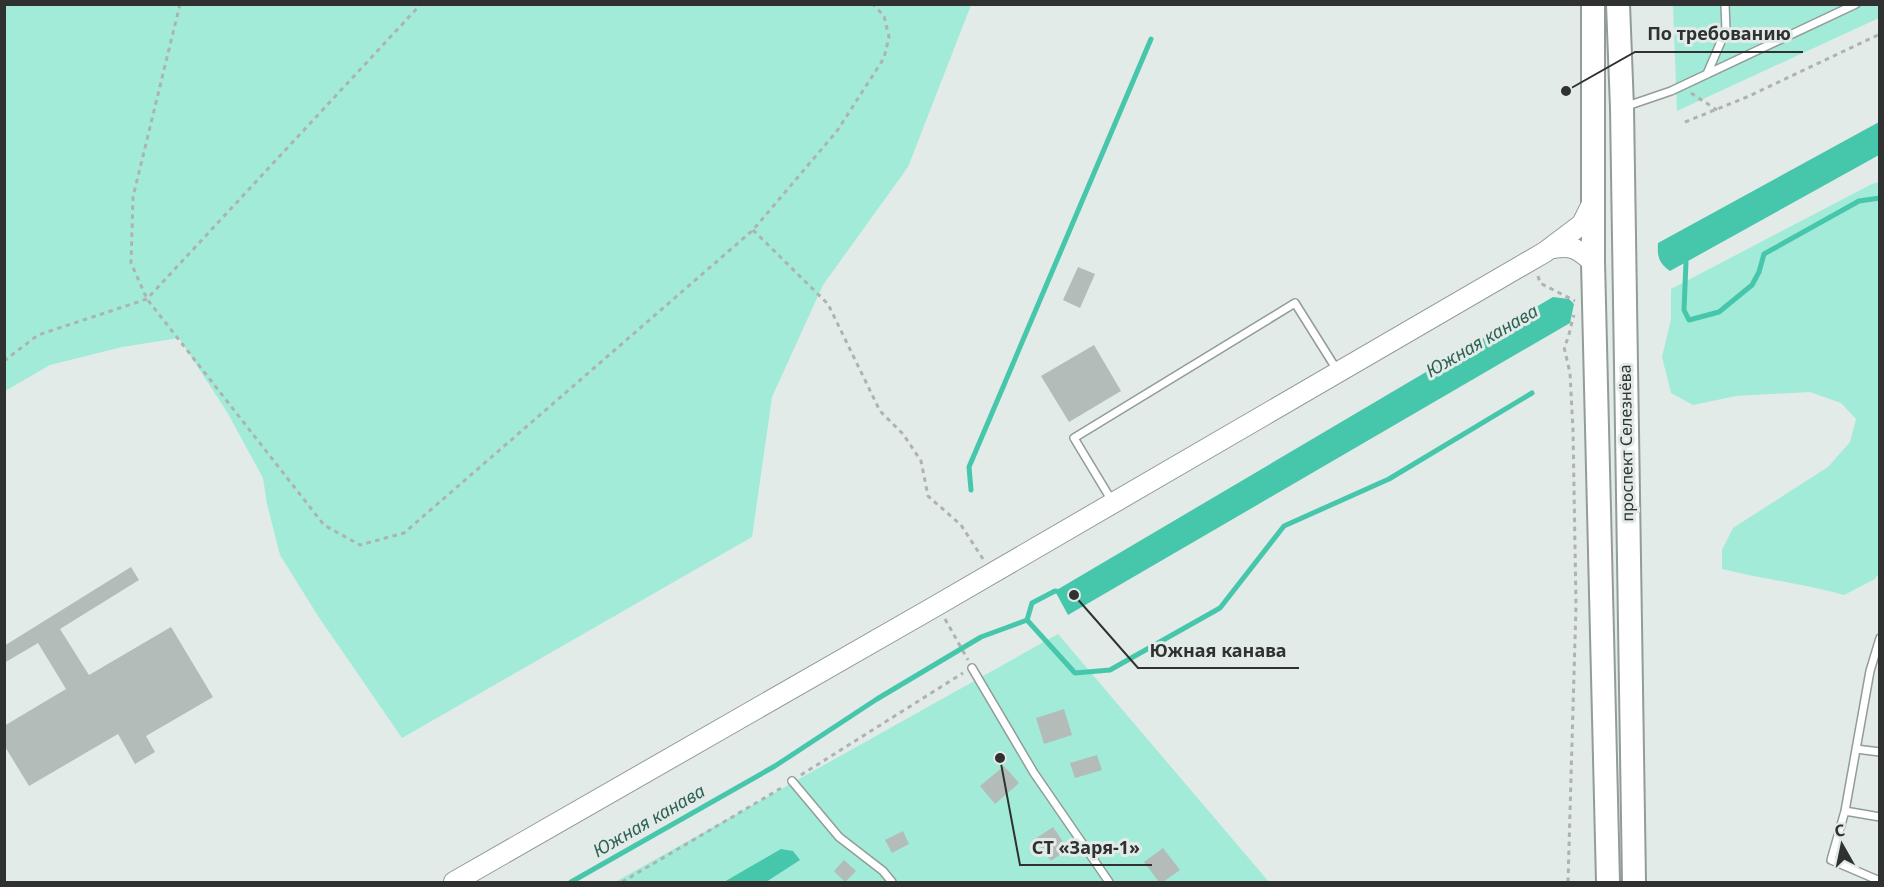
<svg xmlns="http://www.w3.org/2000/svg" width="1884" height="887" viewBox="0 0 1884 887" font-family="'Noto Sans',sans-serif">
  <rect width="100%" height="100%" fill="#e2ebe8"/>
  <path fill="#a2ebd8" d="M4 5 5 4 971 5 908 167 823 285 772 397 752 537 402 738 318 616 280 555 267 504 263 478 227 412 179 338 122 347 50 365 5 391Z
    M1673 5H1879V18L1677 111Z
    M1879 182V573L1875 579 1844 595C1804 584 1763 579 1722 569V550L1733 528 1828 467 1850 442 1856 419 1841 403 1810 392 1736 396 1693 405 1671 393 1662 357 1671 319V289L1872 184Z
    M1058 634 1269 882H615Z"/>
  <path fill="#46c7ab" d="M1879 122V155L1670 271C1659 263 1657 257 1658 243Z
    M1553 297 1569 299 1574 304 1570 323 1068 615 1055 591Z
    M781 849 793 851 800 860 766 882H724Z"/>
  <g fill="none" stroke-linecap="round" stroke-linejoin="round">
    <path stroke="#46c7ab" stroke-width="5" d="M1684 258 1686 262 1684 310 1689 320 1719 312 1752 285 1759 272 1764 254 1859 201 1880 198
      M971 490 969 467 1151 39
      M1027 620 1075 673 1110 670 1220 608 1284 526 1389 479 1532 393
      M571 882 775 766 877 699 981 637 1027 620 1032 603 1055 591 1061 592"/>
  </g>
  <path fill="#b3bcb9" d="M1078 267 1095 274 1080 308 1063 300Z
    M1094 345 1121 391 1069 422 1041 376Z
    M131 567 139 580 60 629 89 675 171 627 213 697 146 736 155 752 135 764 118 734 29 786 4 745V726L66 689 38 643 4 663V646Z
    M1064 709 1072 735 1044 744 1036 718Z
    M1097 755 1102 770 1075 778 1070 763Z
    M1004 766 1019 783 995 804 980 786Z
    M1053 827 1068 849 1051 861 1035 839Z
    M903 831 909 844 892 853 885 840Z
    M1163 848 1180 870 1163 882H1159L1144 862Z
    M844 860 856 871 845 882 834 871Z"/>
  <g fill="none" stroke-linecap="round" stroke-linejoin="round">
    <g stroke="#929c99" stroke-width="10">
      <path id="lane" d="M1707 74 1726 30 1725 4
        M1624 107 1671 91 1856 4
        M1112 501 1074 438 1295 303 1337 370
        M1880 638 1870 671 1845 811 1880 817
        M972 668 1034 773 1109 882
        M1856 749 1880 752
        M792 781 839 837 883 871 892 882
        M1845 811 1831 860 1880 881"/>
    </g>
    <g stroke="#929c99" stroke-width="22">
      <path id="secondary" d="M1553 248C1573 245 1578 249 1593 262
        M454 882 934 607 1545 252 1582 224 1593 202"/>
    </g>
    <g stroke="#929c99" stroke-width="26">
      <path id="primary" d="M1593 4V262L1608 882
        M1618 4 1622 108 1634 882"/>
    </g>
    <path stroke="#acb3b1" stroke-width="3" stroke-dasharray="4.5 4.5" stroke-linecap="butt" d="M180 4 133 197 131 263 147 299 324 525 360 545 404 533 753 230 837 131 884 58 889 37 884 16 873 4
      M1691 93 1717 110
      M1685 122 1747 97 1880 34
      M753 230 828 304 880 411 903 434 921 461 928 496 961 525 983 559
      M1538 276 1540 283 1575 301
      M4 361 38 335 147 299 421 4
      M945 619 968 660
      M801 775 963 673
      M622 882 783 787
      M1568 882 1576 605 1573 430 1570 373 1564 347C1570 336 1570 327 1574 315"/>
    <use href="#lane" stroke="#fff" stroke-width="7"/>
    <use href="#secondary" stroke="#fff" stroke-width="20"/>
    <use href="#primary" stroke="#fff" stroke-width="22"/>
  </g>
  <g text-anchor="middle" stroke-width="6" stroke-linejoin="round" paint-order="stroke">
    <g font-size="16" fill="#2f3231" stroke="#e2ebe8">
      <text transform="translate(1626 443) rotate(-91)" y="6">проспект Селезнёва</text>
    </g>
    <g font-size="18" font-style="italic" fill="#2f6256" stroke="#e2ebe8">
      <text transform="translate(1482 341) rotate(-30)" y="6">Южная канава</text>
      <text transform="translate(649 821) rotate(-30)" y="6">Южная канава</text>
    </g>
  </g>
  <path fill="none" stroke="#2f3231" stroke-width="2" d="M1566 91L1635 52H1803M1074 595L1138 668H1299M1000 758L1020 865H1152"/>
  <g fill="#2f3231" stroke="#e2ebe8" stroke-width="2">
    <circle cx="1566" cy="91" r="6"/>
    <circle cx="1074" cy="595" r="6"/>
    <circle cx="1000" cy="758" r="6"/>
  </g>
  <g font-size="18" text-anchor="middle" font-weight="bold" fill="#2f3231" stroke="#e2ebe8" stroke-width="6" stroke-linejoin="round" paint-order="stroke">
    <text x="1719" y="40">По требованию</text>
    <text x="1218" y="657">Южная канава</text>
    <text x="1086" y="854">СТ «Заря-1»</text>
  </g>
  <rect width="1884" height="887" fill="none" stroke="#2f3231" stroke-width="12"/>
  <g transform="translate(1842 845) rotate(351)" stroke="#e2ebe8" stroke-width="4.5" paint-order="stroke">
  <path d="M0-4.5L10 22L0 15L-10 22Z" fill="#2f3231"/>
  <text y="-9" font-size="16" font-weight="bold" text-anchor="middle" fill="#2f3231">С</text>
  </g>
</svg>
